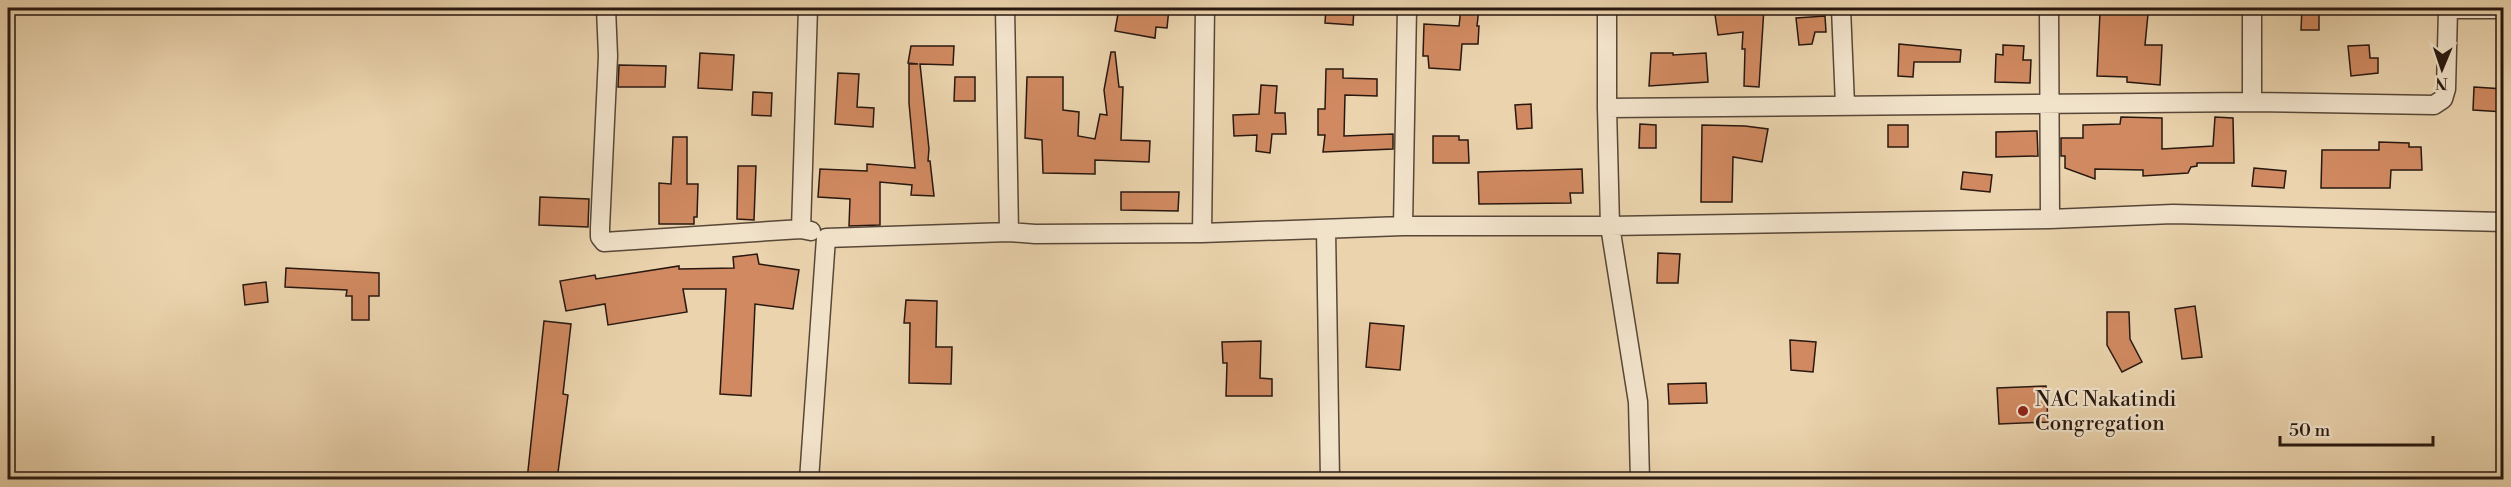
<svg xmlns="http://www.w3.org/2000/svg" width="2511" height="487" viewBox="0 0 2511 487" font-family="'Libre Bodoni',serif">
  <rect width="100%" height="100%" fill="#ead3ad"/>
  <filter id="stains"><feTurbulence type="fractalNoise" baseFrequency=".00333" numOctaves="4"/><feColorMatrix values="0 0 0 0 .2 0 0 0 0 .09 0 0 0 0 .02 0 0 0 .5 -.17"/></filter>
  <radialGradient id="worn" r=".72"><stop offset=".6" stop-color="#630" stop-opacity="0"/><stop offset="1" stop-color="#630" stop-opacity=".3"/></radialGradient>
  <path fill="#d08960" stroke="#281810" stroke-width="1.5" d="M1119 8H1169L1167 28 1156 27 1155 38 1115 31Z
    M1326 8H1354L1353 25 1325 23Z
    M1461 8H1479L1477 26H1479L1478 44H1462L1460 70 1429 68 1428 56H1423L1424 24 1459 26Z
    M1714 8H1764L1759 87 1744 86 1745 49H1742L1743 32 1718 35Z
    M2302 8H2319V30H2301Z
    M2100 12 2148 14 2145 45H2162L2160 85 2127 82V77L2097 76Z
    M1825 16 1826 32H1815L1812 44 1799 45 1796 18Z
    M1899 44 1961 50 1960 62H1914L1913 77 1898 76Z
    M2003 45 2024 46 2023 60H2031L2030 83 1995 82 1996 54 2003 55Z
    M2369 45 2370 58H2378V73L2351 76 2348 46Z
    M911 46H954L953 65 920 64 929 149 928 161H930L934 196 911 195 912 185 880 182V225L849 226 850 199 818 197 820 169 867 171V164L915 168 909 103V64H918L908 63Z
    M1111 52H1115L1119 87H1123L1121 140 1150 141 1149 162 1095 160V174L1043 173 1042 140 1025 138 1027 77H1063V110L1079 112 1078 136 1095 139 1100 114 1107 115 1104 90Z
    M700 53 734 55 732 90 698 88Z
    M1651 53H1673V55L1706 53 1708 82 1649 86Z
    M619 65 666 66 665 87H618Z
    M1326 69H1343V78L1377 79V96L1345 95 1344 136 1393 134V149L1323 152 1325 135H1318V109H1325Z
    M838 73 859 74 857 107 874 108 873 127 835 124Z
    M955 77H975V101H954Z
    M1261 85 1277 86 1275 113H1285L1286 134H1272L1270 153 1256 151 1257 135 1234 136 1233 115 1259 114Z
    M2474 87 2504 89V112L2473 110Z
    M753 92 772 93 771 116 752 115Z
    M1531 104 1532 128 1517 129 1515 105Z
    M2121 117 2162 118V149L2213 146 2215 117 2233 118 2234 163H2197V166L2191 167 2188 173 2143 176V170L2095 169V179L2065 168V156H2061V138H2083V125L2120 124Z
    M1640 124 1656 125V148H1639Z
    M1702 125 1745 126 1768 129 1762 162 1733 157 1732 202H1701Z
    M1888 125H1908V147H1888Z
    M2037 131 2038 156 1996 157V132Z
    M1433 136H1459V140H1468L1469 163H1433Z
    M673 137H687V184H698L697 217H694V224H659V183L671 184Z
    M2379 142 2409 143V147H2421L2422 170H2391L2390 188H2321L2322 150H2379Z
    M738 166H756L754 220 737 219Z
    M2254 168 2286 171 2284 188 2252 186Z
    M1582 169 1583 193H1570L1571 203 1479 204 1478 172Z
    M1963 172 1992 175 1990 192 1961 189Z
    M1121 192H1179L1178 211 1121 210Z
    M540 197 589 199 588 227 539 225Z
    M1658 253 1680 254 1678 283H1657Z
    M757 254 759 264 799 270 793 309 755 304 751 396 720 394 726 289H683L687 312 608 325 605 304 566 311 560 281 595 275 596 279 679 266V269L734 268 733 257Z
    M286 268 379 273V296H369V320H352V296H346L347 290 285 287Z
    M266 282 268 302 245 305 243 285Z
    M906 300 937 301 936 347H952L951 384 909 383 910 323H904Z
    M2195 306 2202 357 2182 359 2175 309Z
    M2107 312H2129L2130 339 2142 362 2122 372 2107 345Z
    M544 321 571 324 563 394 568 395 557 480H527Z
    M1370 323 1404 326 1400 370 1366 367Z
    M1790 340 1816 342 1813 372 1791 370Z
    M1261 341 1260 378 1272 379V396H1226L1227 363H1223L1222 342Z
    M1706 383 1707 403 1669 404 1668 384Z
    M2046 386 2048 422 1999 424 1997 388Z"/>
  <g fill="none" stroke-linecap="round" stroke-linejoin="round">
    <g stroke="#584737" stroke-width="21">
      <path id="minor" d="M606 8 608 56 600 228V237L604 242 801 229
        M808 8 801 229 811 231
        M1005 8 1009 232
        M1607 8V108
        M1841 8 1845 105
        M2049 8 2050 219
        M2252 8V102
        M1403 226 1407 8
        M1326 229 1330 480
        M1202 233 1205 8
        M809 480 826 238 1009 232 1035 234 1202 233 1403 226H1610L1607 108 2252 102 2434 105 2443 99 2446 89 2448 9H2504
        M1640 480 1638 402 1610 226 2050 219 2173 214 2504 222"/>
    </g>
    <use href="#minor" stroke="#f1e2ca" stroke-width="18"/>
  </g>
  <circle fill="#8f2418" stroke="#f1e2ca" stroke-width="2" cx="2023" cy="411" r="6"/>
  <g text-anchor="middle" stroke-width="4.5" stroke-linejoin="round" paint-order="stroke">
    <g font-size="21" fill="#281810" stroke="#f1e2ca" text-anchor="start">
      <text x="2035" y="406">NAC Nakatindi<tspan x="2035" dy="24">Congregation</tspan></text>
    </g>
  </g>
  <rect width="2511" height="487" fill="none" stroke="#ead3ad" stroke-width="30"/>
  <rect x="9" y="9" width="2493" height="469" fill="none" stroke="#281810" stroke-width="3"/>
  <rect x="15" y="15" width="2481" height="457" fill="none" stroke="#281810" stroke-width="1.5"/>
  <g transform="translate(2442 69) rotate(182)" stroke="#f1e2ca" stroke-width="4.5" paint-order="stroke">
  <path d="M0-4.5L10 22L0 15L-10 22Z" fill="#281810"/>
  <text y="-9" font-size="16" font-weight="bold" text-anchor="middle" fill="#281810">N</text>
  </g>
  <path d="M2280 436v9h153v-9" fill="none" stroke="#281810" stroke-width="3"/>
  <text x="2289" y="436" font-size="18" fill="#281810" stroke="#f1e2ca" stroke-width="4.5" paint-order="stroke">50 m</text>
  <rect width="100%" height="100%" filter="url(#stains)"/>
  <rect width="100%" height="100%" fill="url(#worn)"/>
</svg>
